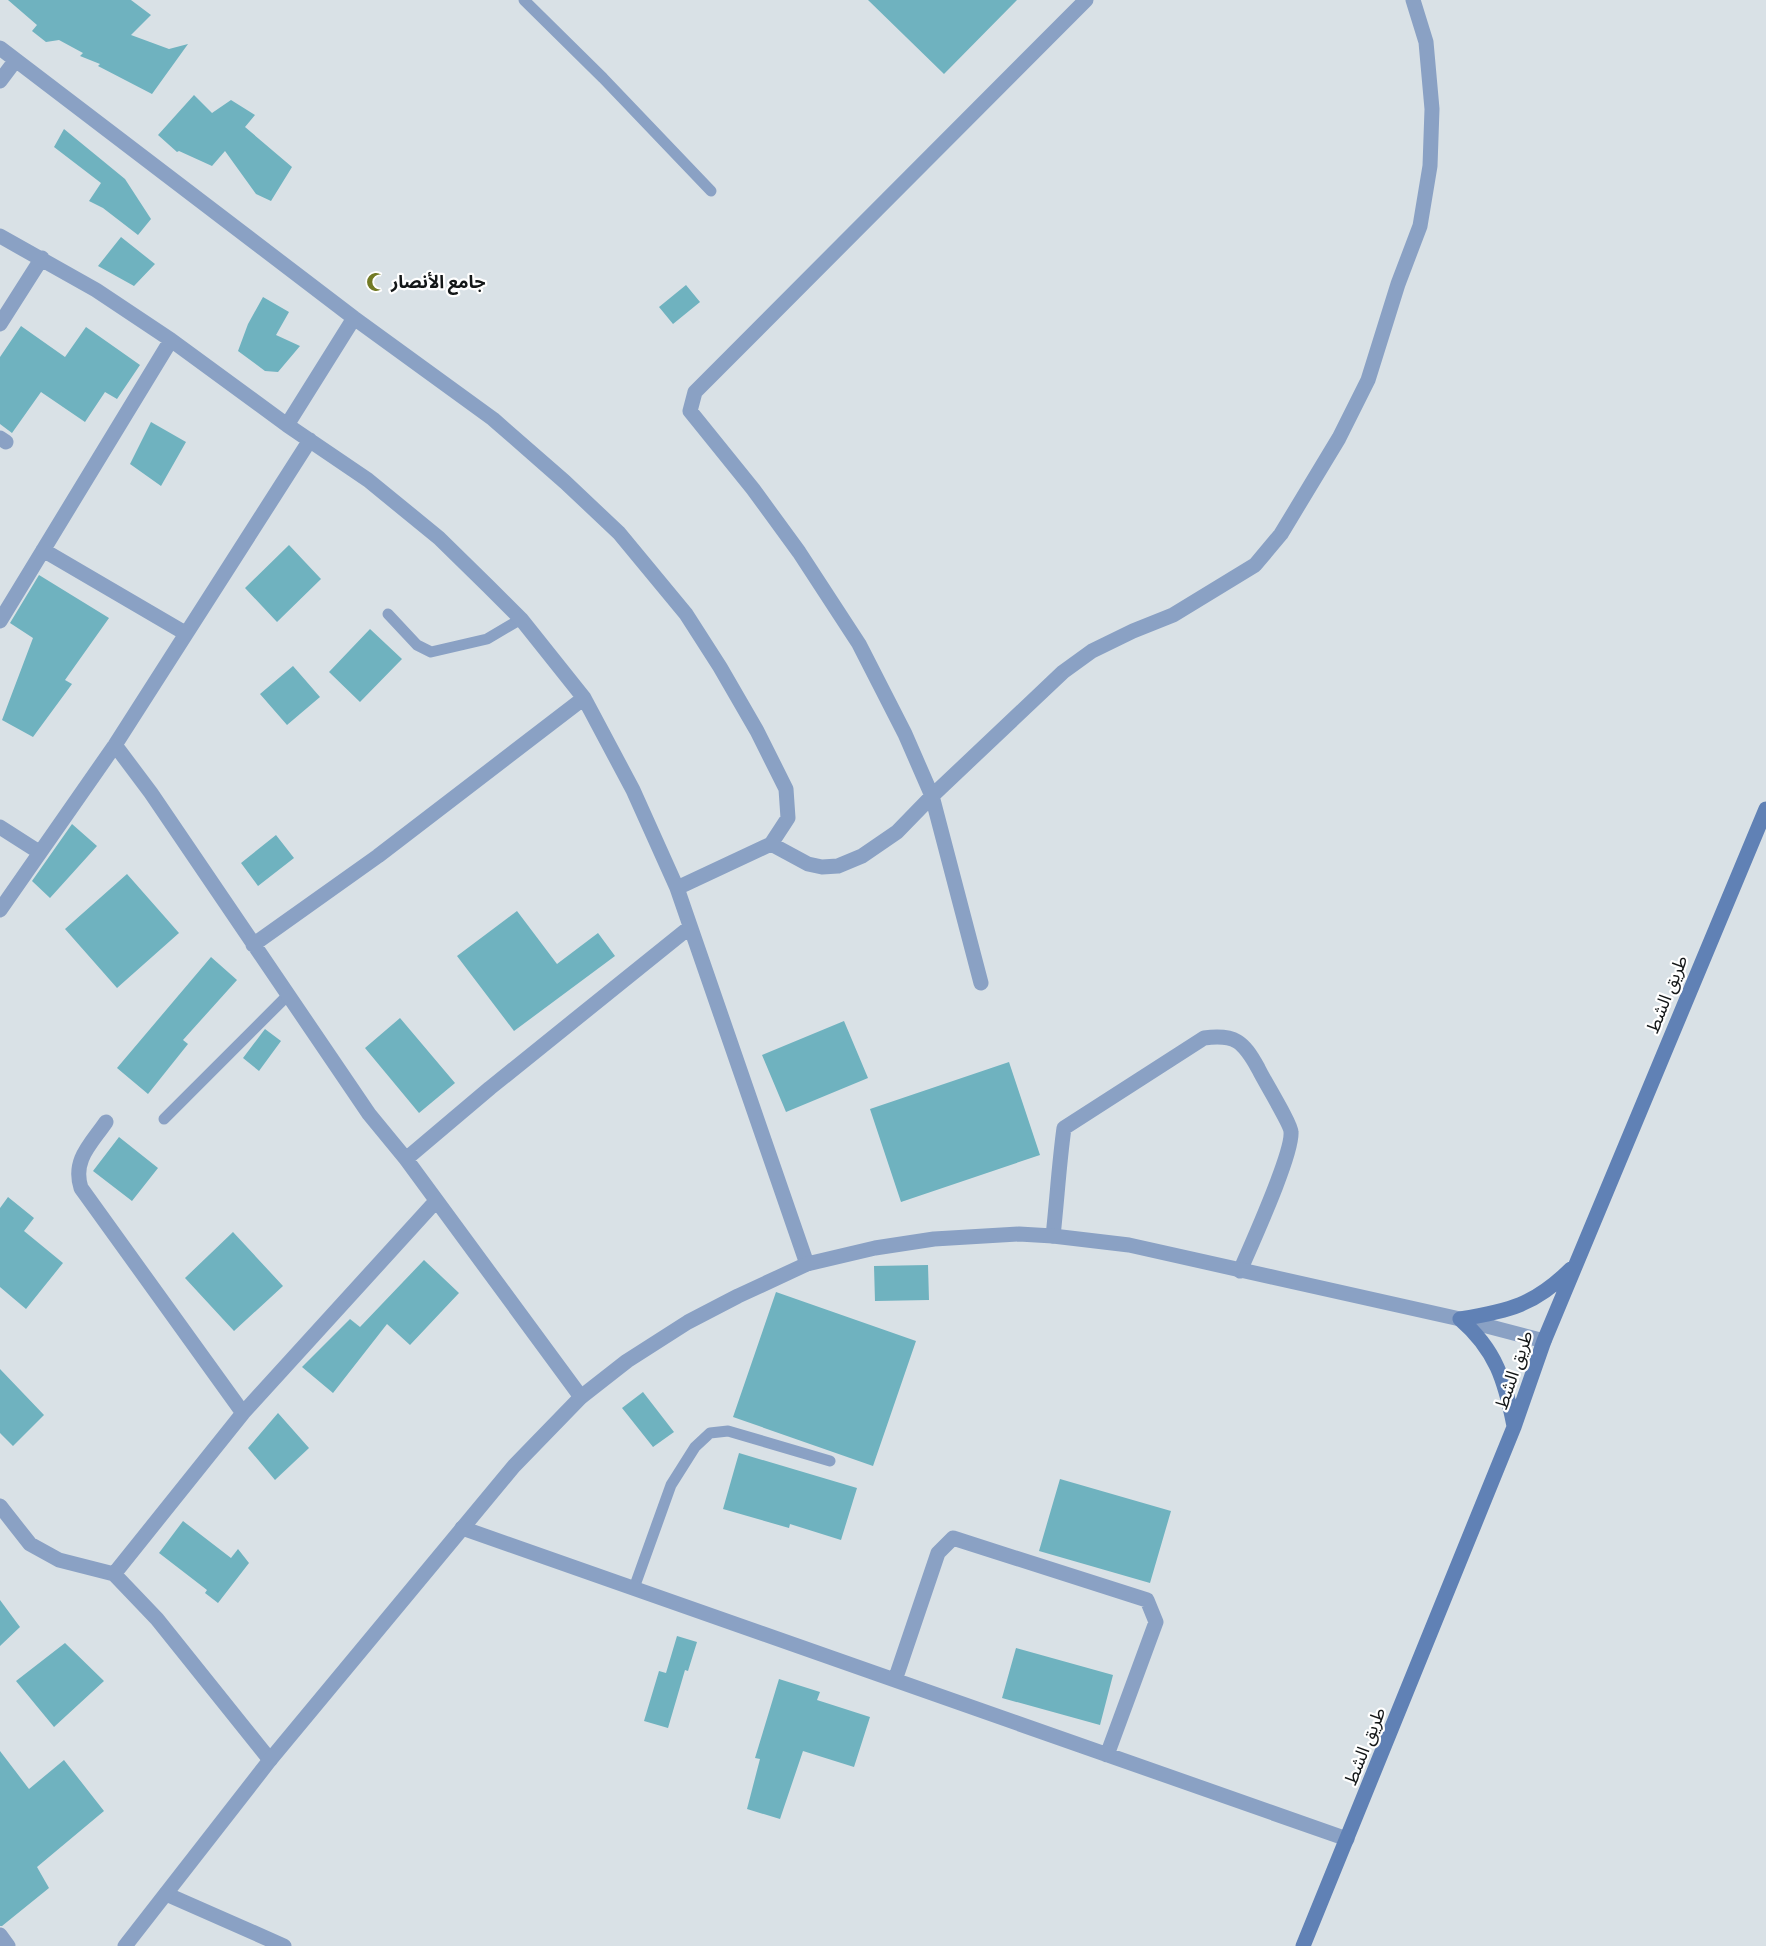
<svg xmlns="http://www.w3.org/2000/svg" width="1766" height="1946" viewBox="0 0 1766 1946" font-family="'PT Sans Narrow','Noto Sans Arabic',sans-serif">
  <rect width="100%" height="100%" fill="#d9e1e6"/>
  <path fill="#6fb2bf" d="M8 0H131L151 15 131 35 169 49 188 44 152 94 98 66 100 64 80 56 83 53 59 40 46 42 32 31 37 25Z
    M868 0H1017L944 74Z
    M194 95 212 113 231 100 255 115 245 127 292 167 271 201 256 194 225 151 212 166 179 151 177 152 158 135Z
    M64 129 125 179 151 219 138 235 103 208 89 201 101 183 54 147Z
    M121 237 155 264 134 286 98 266Z
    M686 285 700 302 673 324 659 307Z
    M263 297 289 312 276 335 300 346 278 372 265 371 238 351 248 324Z
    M21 326 65 357 86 327 140 365 117 399 105 392 85 422 41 392 12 433 0 424V357Z
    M151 422 186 442 161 486 130 464Z
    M289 545 321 579 277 622 245 588Z
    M39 575 109 618 65 680 72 684 33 737 2 720 33 638 10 623Z
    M370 629 402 659 360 702 329 672Z
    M293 666 320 697 287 725 260 694Z
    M72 824 97 846 50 898 32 881Z
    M276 835 294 858 258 886 241 863Z
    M127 874 179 933 117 988 65 929Z
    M517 911 557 964 598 933 615 956 514 1031 457 956Z
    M211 957 237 980 183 1040 188 1044 148 1094 117 1068Z
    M400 1018 455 1083 419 1113 365 1048Z
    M844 1021 868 1078 786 1112 762 1055Z
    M265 1029 281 1041 259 1071 243 1058Z
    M1009 1062 1040 1155 901 1202 870 1109Z
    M119 1137 158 1168 132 1201 93 1171Z
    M8 1197 34 1218 24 1231 63 1263 26 1309 0 1287V1208Z
    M233 1232 283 1286 234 1331 185 1278Z
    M424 1260 459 1293 410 1345 387 1324 333 1393 302 1367 350 1319 360 1327Z
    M928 1265 929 1300 875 1301 874 1266Z
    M776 1292 916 1341 873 1466 733 1417Z
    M0 1369 44 1415 13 1446 0 1433Z
    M643 1392 674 1432 653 1447 622 1408Z
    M278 1413 309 1448 275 1480 248 1448Z
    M739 1453 857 1488 841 1540 790 1524 789 1528 723 1509Z
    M1060 1479 1171 1511 1150 1583 1039 1551Z
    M183 1521 231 1558 238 1549 249 1563 218 1603 205 1593 207 1590 159 1553Z
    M0 1600 20 1627 0 1646Z
    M677 1636 697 1642 688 1671 685 1670 668 1728 644 1721 659 1671 666 1673Z
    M65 1643 104 1681 54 1727 16 1681Z
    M1016 1648 1113 1675 1100 1725 1002 1698Z
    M779 1679 820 1692 817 1700 870 1717 854 1767 803 1751 780 1819 747 1809 760 1759 755 1758Z
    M0 1751 29 1789 64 1760 104 1811 37 1867 49 1888 2 1926H0Z"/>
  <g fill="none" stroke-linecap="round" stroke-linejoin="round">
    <path stroke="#8aa1c4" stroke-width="11" d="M524 0 603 78 711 191
      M388 614 417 645 431 652 487 639 521 619
      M164 1119 288 995
      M634 1588 671 1485 695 1447 710 1433 728 1431 830 1461"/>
    <path stroke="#8aa1c4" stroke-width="15" d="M0 48 354 318 493 419 565 482 619 533 686 614 720 667 757 731 786 789 788 818 771 844 677 888
      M0 81 15 61
      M0 236 96 290 171 340 287 425 368 480 439 538 490 588 521 619 584 698 633 790 677 888 807 1264
      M0 324 42 258
      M287 425 354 318
      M0 438 6 442
      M43 550 185 633
      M0 621 171 340
      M115 745 151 793 369 1114 406 1159 581 1397
      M0 827 39 852
      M771 844 808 864 822 867 838 866 862 856 897 832 932 796 1063 672 1092 651 1133 631 1173 615 1255 565 1281 534 1339 438 1368 380 1398 284 1420 226 1430 166 1432 109 1426 42 1413 0
      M0 910 115 745 310 440
      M253 945 378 856 584 698
      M981 983 932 796 905 734 859 644 799 552 753 489 690 411 695 392 1086 0
      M106 1122C91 1144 72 1160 81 1188L243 1413 114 1574
      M406 1159 490 1088 690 927
      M1053 1236C1057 1200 1059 1164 1064 1128L1204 1038C1235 1034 1243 1041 1258 1068 1263 1079 1291 1124 1291 1132 1293 1154 1251 1245 1240 1271
      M243 1413 436 1201
      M0 1506 30 1544 59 1560 114 1574 157 1619 270 1760
      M462 1528 1347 1839
      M895 1680 938 1553 953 1538 1147 1600 1156 1622 1107 1755
      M166 1894 284 1946
      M0 1935 8 1946"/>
    <path stroke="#8aa1c4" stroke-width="15" d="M125 1946 270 1760 514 1466 581 1397 627 1361 688 1322 738 1296 807 1264 875 1248 934 1239 1019 1234 1053 1236 1129 1245 1460 1319 1544 1341"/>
    <path stroke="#6081b5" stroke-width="15" d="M1460 1319C1510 1311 1534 1305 1571 1269
      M1460 1319C1496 1350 1505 1381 1514 1426
      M1303 1946 1514 1427 1544 1341 1766 809"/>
  </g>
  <defs>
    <g id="mosque-bare" transform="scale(1.5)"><path d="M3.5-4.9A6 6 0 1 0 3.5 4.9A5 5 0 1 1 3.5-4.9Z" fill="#727a25" stroke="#fff" stroke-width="2.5" paint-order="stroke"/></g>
  </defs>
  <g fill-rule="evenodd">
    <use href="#mosque-bare" x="376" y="282"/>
  </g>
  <g text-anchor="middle" stroke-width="4.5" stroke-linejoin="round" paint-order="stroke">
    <g font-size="18" font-weight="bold" fill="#131617" stroke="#fff" text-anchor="start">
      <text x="391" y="288">جامع الأنصار</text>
    </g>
    <g font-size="18" fill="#131617" stroke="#fff">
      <text transform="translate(1667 994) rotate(-68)" y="6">طريق الشط</text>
      <text transform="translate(1514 1370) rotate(-71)" y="6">طريق الشط</text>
      <text transform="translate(1365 1746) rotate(-68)" y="6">طريق الشط</text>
    </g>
  </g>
</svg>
